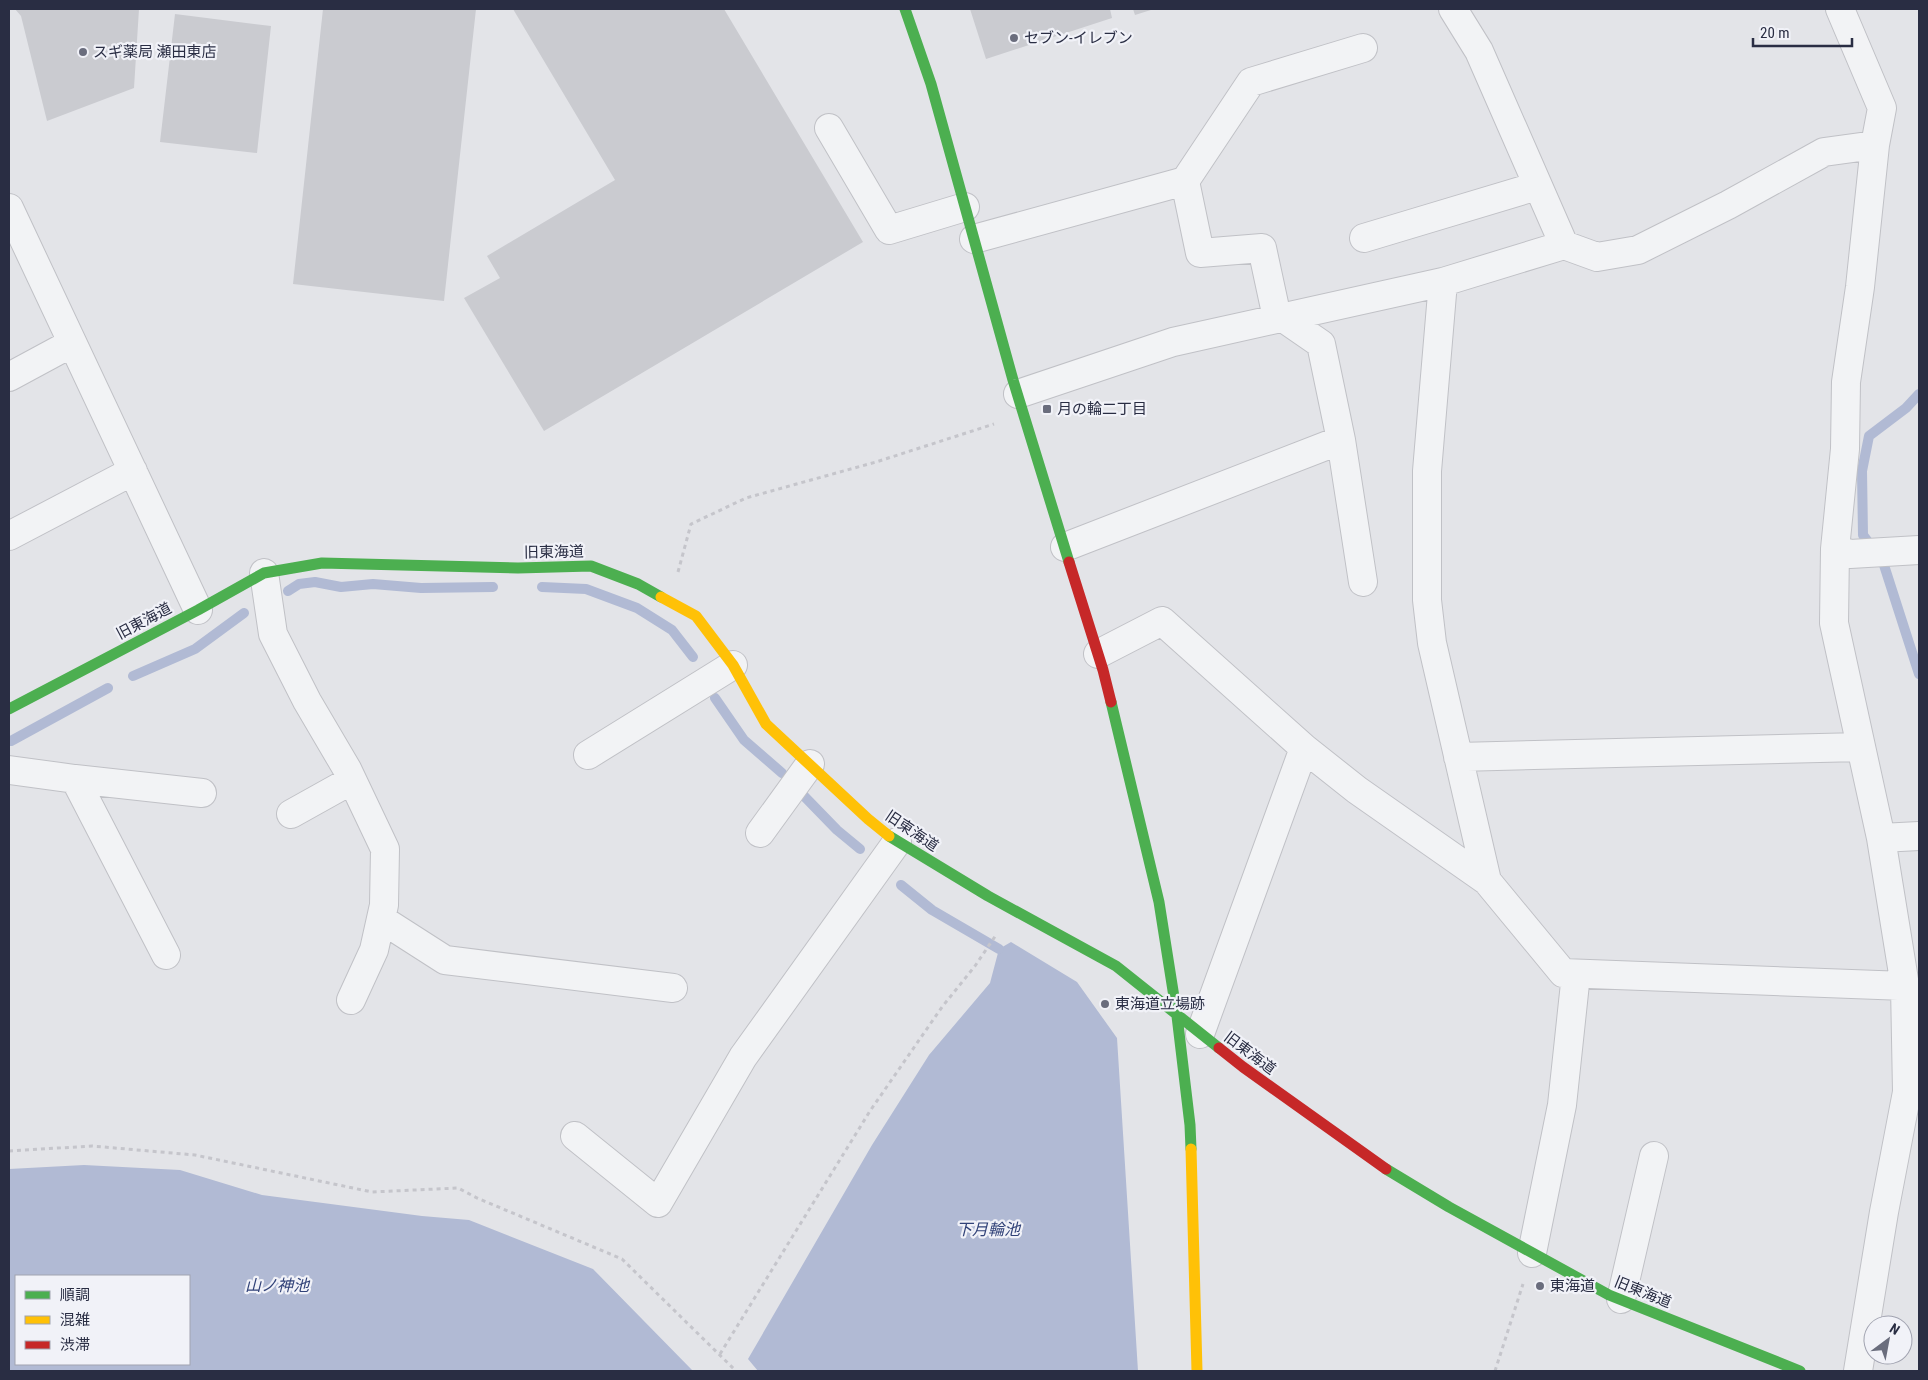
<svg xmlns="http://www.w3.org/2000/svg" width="1928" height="1380" viewBox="0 0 1928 1380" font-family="'Roboto Condensed','Noto Sans JP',sans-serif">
  <rect width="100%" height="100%" fill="#e3e4e8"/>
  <path fill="#b1bad4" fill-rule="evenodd" d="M1011 942 1077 982 1117 1038 1138 1371H758L748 1359 872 1145 929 1055 990 983 999 949Z
    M84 1165 180 1170 262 1195 422 1216 469 1220 593 1269 693 1371H9V1169ZM16 1276H189V1364H16Z"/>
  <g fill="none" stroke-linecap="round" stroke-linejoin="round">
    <path stroke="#b1bad4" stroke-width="10" d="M1919 394 1906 408 1869 436 1862 471 1863 535 1883 562 1919 674
      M542 587 586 589 637 608 672 630 693 657
      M288 591 299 584 315 582 341 587 373 584 421 588 493 587
      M133 676 195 649 244 613
      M715 698 744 740 782 773
      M11 741 108 688
      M803 795 837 830 860 849
      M901 885 932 910 999 949"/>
  </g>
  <path fill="#cacbd0" d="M15 9H139L134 88 47 121 21 16Z
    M323 9H476L444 301 293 284Z
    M513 9H724L863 242 544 431 464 298 500 278 487 256 615 180Z
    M970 9H1110L1112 18 986 59Z
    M1133 9H1154L1135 15Z
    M175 14 271 26 257 153 160 142Z"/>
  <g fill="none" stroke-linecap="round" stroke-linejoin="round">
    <g stroke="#c0c1c6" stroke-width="30">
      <path id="street" d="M1453 9 1479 51 1564 245
        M1840 9 1882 108 1875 145 1860 287 1846 382 1845 449 1835 549 1834 623 1881 838 1905 986 1907 1092 1884 1212 1858 1371
        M829 128 889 230 965 207
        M1185 181 1251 82 1363 48
        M9 208 198 610
        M1364 238 1537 186
        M974 239 1185 181 1200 253 1262 248 1276 313 1321 344 1341 440 1363 582
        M1443 282 1427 471V600L1432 643 1487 881
        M9 377 72 343
        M1018 394 1173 342 1443 282 1564 245 1597 257 1638 250 1728 205 1824 152 1875 145
        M9 536 133 471
        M1065 547 1341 440
        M1835 549 1850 554 1919 550
        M264 573 273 634 307 701 347 769 385 849 384 905 374 950 351 1000
        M1098 654 1162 621 1304 748 1357 790 1487 881 1563 973 1905 986
        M588 755 733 665
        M1458 757 1861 747
        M9 770 75 779 166 955
        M75 779 202 793
        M291 814 352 780
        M760 833 810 764
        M1881 838 1919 836
        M381 919 445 960 673 988
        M1200 1034 1304 748
        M575 1136 658 1203 743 1057 897 842
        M1532 1253 1562 1105 1576 974
        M1621 1299 1654 1156"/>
    </g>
    <path stroke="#c5c5cb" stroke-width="3" stroke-dasharray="4 4" stroke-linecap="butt" d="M678 572 691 524 746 498 876 462 994 424
      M9 1151 92 1146 195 1155 372 1192 458 1188 477 1198 622 1259 736 1371
      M720 1354 870 1111 942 1007 975 966 996 935
      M1495 1371 1523 1284"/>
    <use href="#street" stroke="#f2f3f5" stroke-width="28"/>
    <path stroke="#4caf50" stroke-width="11" d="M905 9 931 84 1013 380 1069 562
      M1111 702 1159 902 1177 1016 1190 1125 1191 1149
      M9 709 198 610 264 573 322 563 518 568 591 566 638 584 661 597
      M889 836 988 896 1116 966 1219 1048
      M1386 1169 1449 1207 1609 1295 1800 1371"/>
    <path stroke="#ffc107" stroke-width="11" d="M661 597 696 616 733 665 766 724 868 819 889 836
      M1191 1149 1197 1371"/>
    <path stroke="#c62828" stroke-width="11" d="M1069 562 1103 670 1111 702
      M1219 1048 1243 1067 1386 1169"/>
  </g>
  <g fill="#6a6d7d" stroke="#f1f2f8" stroke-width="2">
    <circle cx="1014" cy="38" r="5"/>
    <circle cx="83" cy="52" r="5"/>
    <rect x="1042" y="404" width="10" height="10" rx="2.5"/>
    <circle cx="1105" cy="1004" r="5"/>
    <circle cx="1540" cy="1286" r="5"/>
  </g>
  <g text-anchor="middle" stroke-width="4.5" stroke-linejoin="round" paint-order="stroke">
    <g font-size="15" fill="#292d43" stroke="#f1f2f8" text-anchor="start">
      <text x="1024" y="43">セブン-イレブン</text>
      <text x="93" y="57">スギ薬局 瀬田東店</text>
      <text x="1057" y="414">月の輪二丁目</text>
      <text x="1115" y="1009">東海道立場跡</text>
      <text x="1550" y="1291">東海道</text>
    </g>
    <g font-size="15" fill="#292d43" stroke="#f1f2f8">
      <text transform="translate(554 552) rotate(-1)" y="5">旧東海道</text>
      <text transform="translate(144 621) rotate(-28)" y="5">旧東海道</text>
      <text transform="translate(912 831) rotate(34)" y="5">旧東海道</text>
      <text transform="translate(1250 1053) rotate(37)" y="5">旧東海道</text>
      <text transform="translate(1643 1292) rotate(22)" y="5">旧東海道</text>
    </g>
    <g font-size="16" font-style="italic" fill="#314278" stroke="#f1f2f8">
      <text x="988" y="1235">下月輪池</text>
      <text x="277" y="1291">山ノ神池</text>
    </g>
  </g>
  <rect width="1928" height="1380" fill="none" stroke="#292d43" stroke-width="20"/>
  <rect x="15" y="1275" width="175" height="90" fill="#f1f2f8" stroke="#a1a3b0"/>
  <rect x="25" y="1291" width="25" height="8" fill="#4caf50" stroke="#a1a3b0"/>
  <text x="60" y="1300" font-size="15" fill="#292d43">順調</text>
  <rect x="25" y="1316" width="25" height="8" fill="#ffc107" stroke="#a1a3b0"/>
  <text x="60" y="1325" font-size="15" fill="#292d43">混雑</text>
  <rect x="25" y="1341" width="25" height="8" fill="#c62828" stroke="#a1a3b0"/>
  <text x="60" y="1350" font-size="15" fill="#292d43">渋滞</text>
  <g transform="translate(1888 1340) rotate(32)"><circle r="24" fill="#f1f2f8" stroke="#a1a3b0"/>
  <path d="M0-4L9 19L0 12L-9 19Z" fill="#6a6d7d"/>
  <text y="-8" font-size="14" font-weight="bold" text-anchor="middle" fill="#292d43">N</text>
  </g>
  <path d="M1753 38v8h99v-8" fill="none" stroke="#292d43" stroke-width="2.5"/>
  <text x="1760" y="38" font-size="15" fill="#292d43" stroke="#f1f2f8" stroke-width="4" paint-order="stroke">20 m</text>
</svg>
